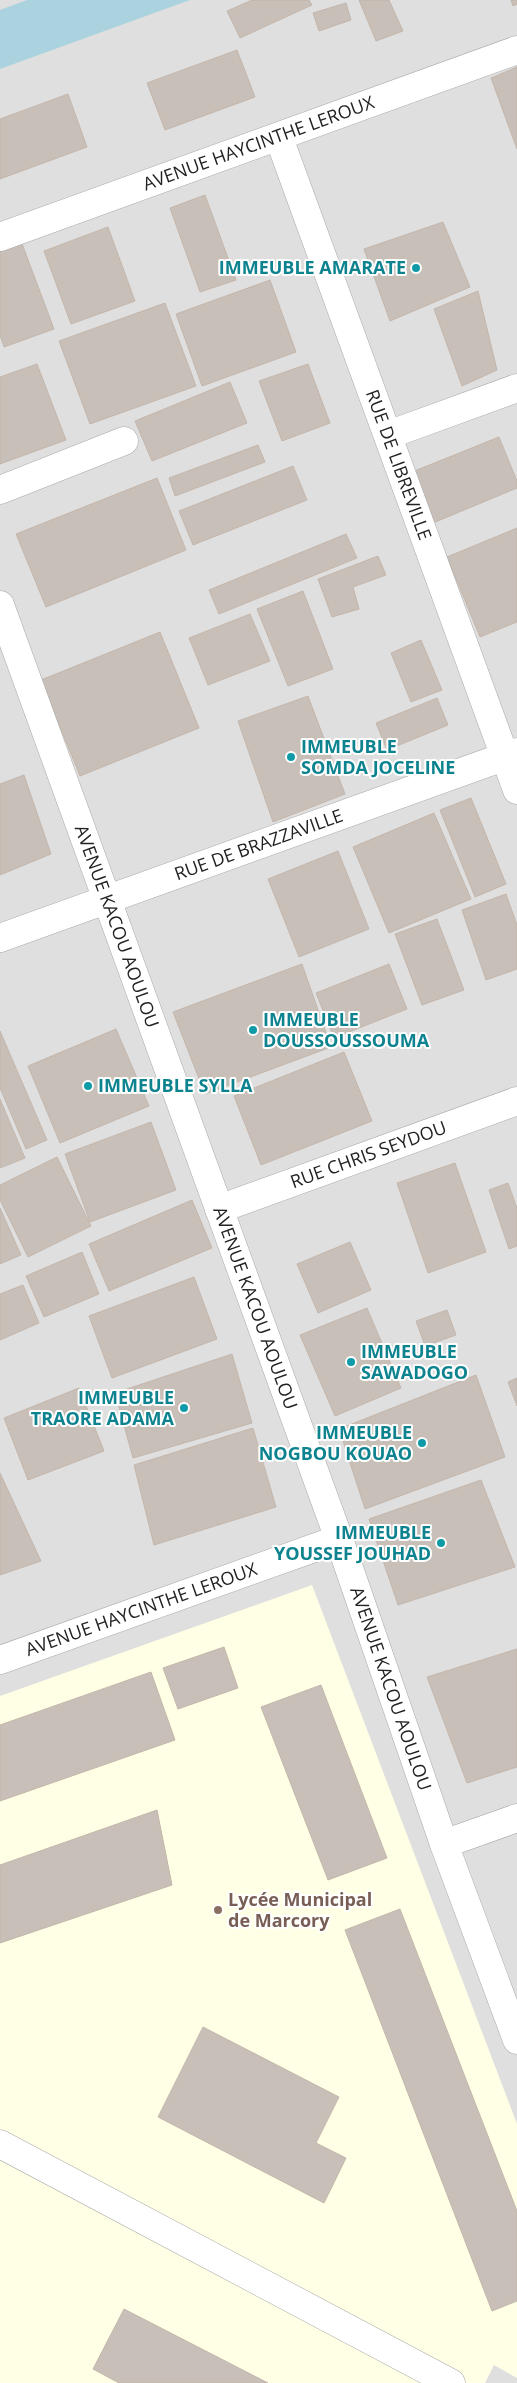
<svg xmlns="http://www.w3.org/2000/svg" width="517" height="2383" viewBox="0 0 517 2383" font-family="'Open Sans',sans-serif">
  <rect width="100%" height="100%" fill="#f2efe9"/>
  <path fill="#e0dfdf" d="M0 0H517V2383H0Z"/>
  <path fill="#ffffe5" d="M312 1585 517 2124V2378L494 2365 485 2383H0V1696Z"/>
  <path fill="#aad3df" d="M27 0H190L0 69V10Z"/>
  <path fill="#c7bfb8" stroke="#c4b6ab" d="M252 0H309L312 5 240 38 227 11Z
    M359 0H389L403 31 376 41Z
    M511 0H517V4L513 6Z
    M346 3 351 20 319 31 313 13Z
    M237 50 255 97 165 130 147 83Z
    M517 67V149L491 78Z
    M68 94 87 147 0 179V119Z
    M205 195 236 280 200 292 170 208Z
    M443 222 470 287 390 321 364 249Z
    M108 227 135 301 71 324 44 251Z
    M21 241 54 329 4 347 0 335V249Z
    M270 280 296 352 202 386 176 314Z
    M478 291 497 370 462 386 434 309Z
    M165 303 196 386 90 424 59 341Z
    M37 364 66 440 0 464V377Z
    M308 364 330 423 282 441 259 381Z
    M230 382 247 423 152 461 135 421Z
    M499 437 517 481V488L433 523 412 472Z
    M258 445 265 462 175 496 169 478Z
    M293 466 307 500 193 545 179 511Z
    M157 478 186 550 46 607 16 534Z
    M517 528V622L480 637 447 557Z
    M346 534 357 558 219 614 209 590Z
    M378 556 386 575 353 587 359 609 332 617 318 579Z
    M303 591 333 669 288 686 257 609Z
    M250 614 270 661 208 685 189 638Z
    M160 632 199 728 80 776 41 680Z
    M421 640 442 690 411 702 391 653Z
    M308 696 345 794 273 822 238 721Z
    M437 698 448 725 387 750 376 723Z
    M24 775 51 854 0 875V784Z
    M471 798 506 884 475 897 440 810Z
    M434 813 471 899 389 933 353 847Z
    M338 851 369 929 299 957 268 879Z
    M506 894 517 925V969L486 980 462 910Z
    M437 919 464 990 422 1005 395 934Z
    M302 964 331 1047 205 1094 173 1012Z
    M389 964 407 1009 334 1038 316 993Z
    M116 1029 149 1106 60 1143 28 1066Z
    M0 1031 47 1140 26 1149 0 1088Z
    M344 1052 372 1121 261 1165 234 1096Z
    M0 1099 25 1158 0 1168Z
    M151 1122 176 1190 90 1222 65 1154Z
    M57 1157 91 1226 28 1257 0 1200V1185Z
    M455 1163 486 1252 428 1273 397 1183Z
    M508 1183 517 1208V1246L509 1249 489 1190Z
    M192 1200 212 1248 109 1291 89 1244Z
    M0 1208 21 1255 0 1264Z
    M350 1242 371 1290 318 1313 297 1264Z
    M82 1252 99 1294 44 1317 26 1276Z
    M194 1277 217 1339 112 1378 89 1316Z
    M23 1285 39 1323 0 1340V1294Z
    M367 1308 401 1388 335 1416 300 1335Z
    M447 1310 456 1335 425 1346 416 1321Z
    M232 1354 252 1423 133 1458 115 1393Z
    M476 1375 505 1457 365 1509 339 1429Z
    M517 1378V1406L508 1382Z
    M79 1388 104 1451 28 1480 4 1418Z
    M253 1428 276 1507 154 1545 134 1465Z
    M0 1473 41 1561 0 1575Z
    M481 1480 515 1567 398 1605 369 1519Z
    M224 1647 238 1688 178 1709 163 1668Z
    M517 1649V1767L467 1783 427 1677Z
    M151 1672 175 1740 0 1801V1725Z
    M321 1685 387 1858 328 1880 261 1707Z
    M157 1810 172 1885 0 1943V1865Z
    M400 1909 517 2211V2301L492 2311 345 1930Z
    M203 2027 339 2097 316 2143 346 2158 324 2203 158 2117Z
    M124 2309 268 2383H119L93 2369Z"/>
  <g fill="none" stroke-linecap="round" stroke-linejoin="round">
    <g stroke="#a9a9a9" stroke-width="29">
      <g id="minor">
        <path id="s1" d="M279 138 517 790"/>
        <path id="s2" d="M0 237 517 50"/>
        <path d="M388 435 517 388"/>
        <path d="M0 490 124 441"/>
        <path id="s3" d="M0 605 339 1539 444 1844 517 2040"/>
        <path id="s4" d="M0 938 517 752"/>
        <path id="s5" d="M219 1209 517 1101"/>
        <path id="s6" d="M0 1660 339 1539"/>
        <path d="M444 1844 517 1818"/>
        <path d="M0 2144 451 2383"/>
      </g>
    </g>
    <use href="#minor" stroke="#fff" stroke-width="28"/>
  </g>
  <g fill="#0f9aa8" stroke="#fff" stroke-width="2">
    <circle cx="416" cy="268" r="5"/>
    <circle cx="291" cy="757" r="5"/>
    <circle cx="253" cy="1030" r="5"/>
    <circle cx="88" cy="1086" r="5"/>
    <circle cx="351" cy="1362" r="5"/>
    <circle cx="184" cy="1408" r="5"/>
    <circle cx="422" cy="1443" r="5"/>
    <circle cx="441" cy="1543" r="5"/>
  </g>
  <circle fill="#8d6e63" stroke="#fff" stroke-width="2" cx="218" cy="1910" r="5"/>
  <g text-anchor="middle" stroke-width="4" stroke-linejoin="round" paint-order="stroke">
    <g font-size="18" fill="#222" stroke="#fff">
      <text dy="6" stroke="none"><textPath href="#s2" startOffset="275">AVENUE HAYCINTHE LEROUX</textPath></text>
      <text dy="6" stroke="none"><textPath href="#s1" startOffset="348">RUE DE LIBREVILLE</textPath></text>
      <text dy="6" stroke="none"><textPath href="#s4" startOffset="275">RUE DE BRAZZAVILLE</textPath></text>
      <text dy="6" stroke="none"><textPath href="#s3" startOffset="342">AVENUE KACOU AOULOU</textPath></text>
      <text dy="6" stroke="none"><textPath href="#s5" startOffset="159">RUE CHRIS SEYDOU</textPath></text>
      <text dy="6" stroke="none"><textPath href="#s3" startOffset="748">AVENUE KACOU AOULOU</textPath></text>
      <text dy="6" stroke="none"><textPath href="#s6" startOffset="150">AVENUE HAYCINTHE LEROUX</textPath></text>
      <text dy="6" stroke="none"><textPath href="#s3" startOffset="1152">AVENUE KACOU AOULOU</textPath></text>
    </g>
    <g font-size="18" font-weight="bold" fill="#0d838f" stroke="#fff" text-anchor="end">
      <text x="406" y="274">IMMEUBLE AMARATE</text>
      <text x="301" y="753" text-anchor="start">IMMEUBLE<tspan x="301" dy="21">SOMDA JOCELINE</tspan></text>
      <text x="263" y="1026" text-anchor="start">IMMEUBLE<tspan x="263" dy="21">DOUSSOUSSOUMA</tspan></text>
      <text x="98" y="1092" text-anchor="start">IMMEUBLE SYLLA</text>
      <text x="361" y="1358" text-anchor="start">IMMEUBLE<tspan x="361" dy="21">SAWADOGO</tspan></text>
      <text x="174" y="1404">IMMEUBLE<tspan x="174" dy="21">TRAORE ADAMA</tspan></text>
      <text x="412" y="1439">IMMEUBLE<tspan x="412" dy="21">NOGBOU KOUAO</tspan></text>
      <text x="431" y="1539">IMMEUBLE<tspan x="431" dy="21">YOUSSEF JOUHAD</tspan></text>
    </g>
    <g font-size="18" font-weight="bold" fill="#785e54" stroke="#fff" text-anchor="start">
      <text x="228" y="1906">Lycée Municipal<tspan x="228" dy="21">de Marcory</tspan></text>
    </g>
  </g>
</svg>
